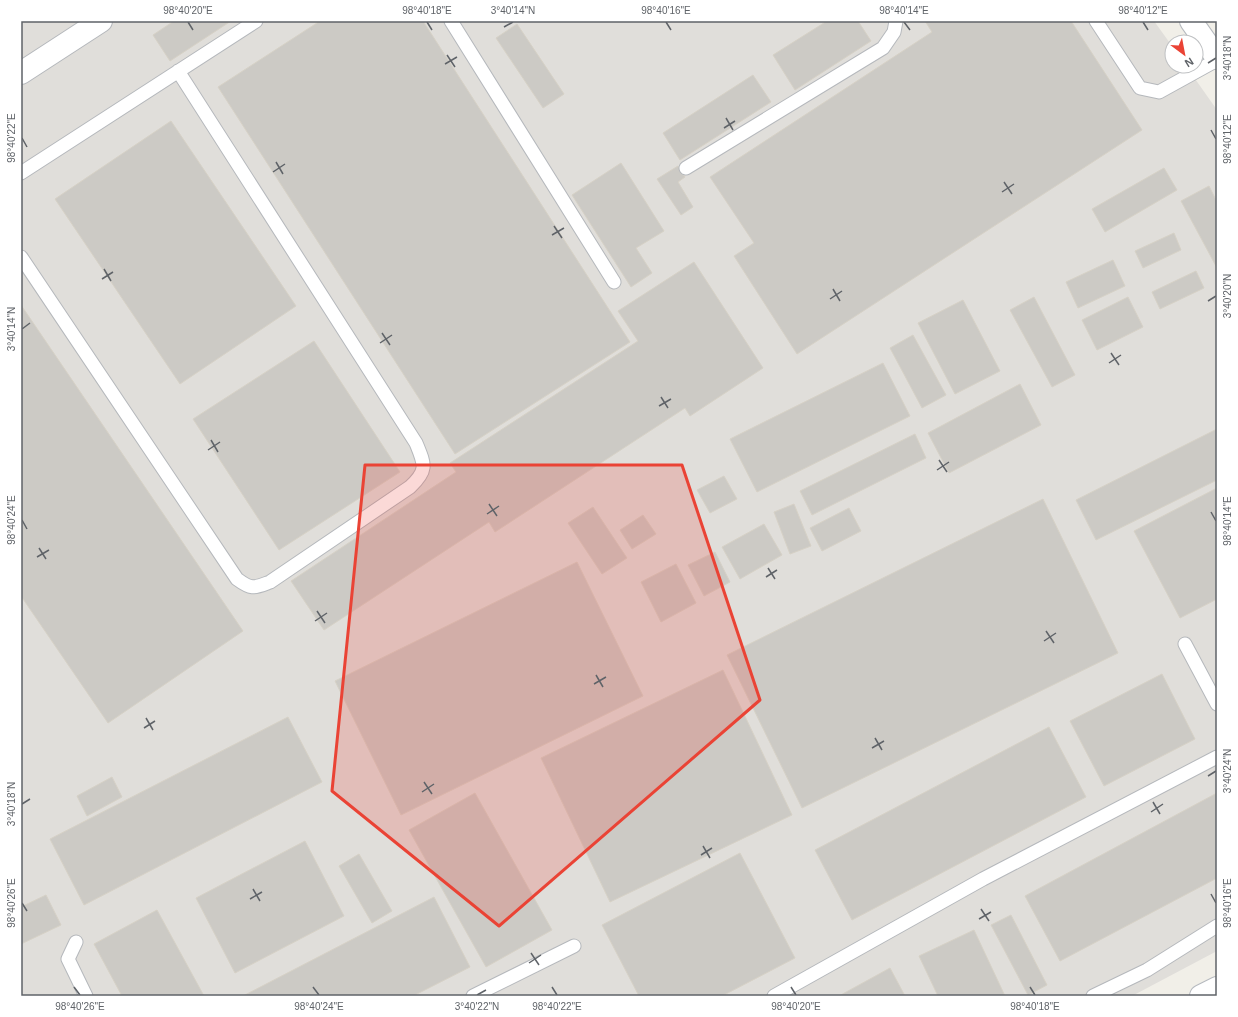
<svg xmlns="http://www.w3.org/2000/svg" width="1238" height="1017" viewBox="0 0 1238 1017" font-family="Helvetica,sans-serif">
  <rect width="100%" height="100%" fill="#f1efe8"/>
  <path fill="#e0deda" d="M21 21H1154L1172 46V66H1186L1217 110V951L1132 996H21Z"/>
  <path fill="#cccac5" stroke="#d6d1c6" d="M174 21H231L170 61 153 35Z
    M320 21H423L630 342 455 454 218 87Z
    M827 21H858L871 41 795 90 773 55Z
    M925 21H1071L1142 130 797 354 734 256 754 243 710 177 932 32Z
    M517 24 564 94 543 108 496 38Z
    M753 75 771 102 680 160 663 133Z
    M171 121 296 306 180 384 55 199Z
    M621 163 664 231 636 248 652 273 631 287 572 195Z
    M678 166 685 177 678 182 693 207 681 215 657 179Z
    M1164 168 1177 190 1105 232 1092 209Z
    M1209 186 1217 202V268L1181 201Z
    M1174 233 1181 250 1143 268 1135 251Z
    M1113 260 1125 286 1078 308 1066 282Z
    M694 262 763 368 690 416 685 408 495 532 489 522 324 630 291 581 456 472 450 463 638 341 618 311Z
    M1196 271 1204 288 1160 309 1152 292Z
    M1034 297 1075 375 1052 387 1010 310Z
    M1128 297 1143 327 1097 350 1082 320Z
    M963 300 1000 371 955 394 918 323Z
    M21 305 243 631 108 723 21 596Z
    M913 335 946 395 922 408 890 348Z
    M314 341 400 472 279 550 193 419Z
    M883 363 910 416 757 492 730 439Z
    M1020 384 1041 425 949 473 928 433Z
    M1217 429V480L1096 540 1076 500Z
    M915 434 926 458 812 515 800 491Z
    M724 476 737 499 710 513 697 490Z
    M1217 488V599L1180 618 1134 531Z
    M1043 499 1118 653 802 808 727 655Z
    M794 504 811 546 790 554 774 512Z
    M593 507 627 558 602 574 568 523Z
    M849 508 861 531 822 551 810 528Z
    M643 515 656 534 632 549 620 530Z
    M764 524 782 555 740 579 722 547Z
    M715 552 730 582 704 596 688 565Z
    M577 562 643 696 401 815 335 681Z
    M676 564 696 603 661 622 641 582Z
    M723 670 792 815 610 902 541 758Z
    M1162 674 1195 739 1104 786 1070 721Z
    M288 717 322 782 84 905 50 839Z
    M1049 727 1086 797 852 920 815 850Z
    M112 777 122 797 87 816 77 796Z
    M475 793 552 930 486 967 409 830Z
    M1217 793V878L1060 961 1025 896Z
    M305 841 344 916 235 973 196 898Z
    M740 853 795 958 722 996H639L602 925Z
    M359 854 392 911 372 923 339 866Z
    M46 895 61 925 21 944V907Z
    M434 897 470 967 413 996H243Z
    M157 910 204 996H122L94 944Z
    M1011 915 1047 985 1028 995 991 925Z
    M974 930 1005 996H938L919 956Z
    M890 968 905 996H839Z"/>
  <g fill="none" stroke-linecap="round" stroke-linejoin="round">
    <g stroke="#b5b8bc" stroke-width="15">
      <path id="lane" d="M451 21 614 282
        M1096 21 1140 88 1159 92 1217 60
        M686 168 883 48 894 32 896 21
        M21 173 256 21
        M21 257 237 579C252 590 254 588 270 582L410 487C428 470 425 465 416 443L178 71
        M1185 644 1217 704
        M76 942 68 959 86 996
        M473 996 574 946
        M774 996 983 879 1217 757
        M1093 996 1147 970 1217 926"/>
    </g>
    <g stroke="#b5b8bc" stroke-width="24">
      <path id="street" d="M21 73 101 21"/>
    </g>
    <g stroke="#b6babf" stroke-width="24">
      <path id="secondary" d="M1191 21 1217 58
        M1201 996 1217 988"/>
    </g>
    <use href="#lane" stroke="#fff" stroke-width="13"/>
    <use href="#street" stroke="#fff" stroke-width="22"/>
    <use href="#secondary" stroke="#fff" stroke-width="22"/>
  </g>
  <path fill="#ea4335" fill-opacity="0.2" stroke="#ea4335" stroke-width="3" stroke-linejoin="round" d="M365 465H682L760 700 499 926 332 791Z"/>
  <path fill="none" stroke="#5f6368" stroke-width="1.5" d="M188 22 193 30M427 22 432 30M666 22 671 30M904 22 910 30M1143 22 1148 30M504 27 513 22M447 55 455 67M1208 63 1216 58M445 64 457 57M726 118 733 130M724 128 735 121M1211 130 1216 139M22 138 27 147M276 162 283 174M273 172 285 164M1004 182 1012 194M1002 192 1014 184M554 226 562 238M552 235 564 228M104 269 111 281M102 279 113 272M833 289 840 301M830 299 842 291M1208 301 1216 296M22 329 30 323M382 333 390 345M380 343 392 335M1111 353 1119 365M1109 363 1121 355M661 397 668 408M659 406 671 399M211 440 218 452M208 450 220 442M939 460 947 472M937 470 949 462M489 504 497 516M1211 512 1216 521M487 514 499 506M22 520 27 529M39 548 46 559M37 557 49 550M768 568 775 579M766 577 777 570M317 611 325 623M315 621 327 613M1046 631 1054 643M1044 641 1056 633M596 675 603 687M594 684 606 677M146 718 153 730M144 728 155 721M875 738 882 750M872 748 884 741M1208 776 1216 771M424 782 432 794M422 792 434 784M1153 802 1160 814M22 804 30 799M1151 812 1163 804M703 846 710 858M701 855 712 848M253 889 260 901M1211 894 1216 903M250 899 262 892M22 903 27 911M981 909 989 921M979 919 991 912M531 953 539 965M529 963 541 955M74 987 80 995M313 987 319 995M552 987 557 995M791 987 796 995M1030 987 1035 995M477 995 486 990"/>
  <rect width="1238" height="1017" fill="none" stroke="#ffffff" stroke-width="44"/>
  <g transform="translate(1184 54) rotate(148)"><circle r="19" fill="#ffffff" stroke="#bfc1c3"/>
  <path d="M0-3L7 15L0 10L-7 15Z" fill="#ea4335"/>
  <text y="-6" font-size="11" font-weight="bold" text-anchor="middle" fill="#5f6368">N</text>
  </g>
  <rect x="22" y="22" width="1194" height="973" fill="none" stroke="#5f6368" stroke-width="1.5"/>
  <g font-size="10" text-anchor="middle" fill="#5f6368">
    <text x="188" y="14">98°40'20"E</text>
    <text x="427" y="14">98°40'18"E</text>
    <text x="513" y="14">3°40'14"N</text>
    <text x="666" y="14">98°40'16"E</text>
    <text x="904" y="14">98°40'14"E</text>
    <text x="1143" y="14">98°40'12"E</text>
    <text transform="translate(1227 58) rotate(-90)" y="4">3°40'18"N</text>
    <text transform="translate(11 138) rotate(-90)" y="4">98°40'22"E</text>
    <text transform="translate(1227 139) rotate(-90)" y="4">98°40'12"E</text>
    <text transform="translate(1227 296) rotate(-90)" y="4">3°40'20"N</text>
    <text transform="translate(11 329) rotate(-90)" y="4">3°40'14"N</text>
    <text transform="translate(11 520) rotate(-90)" y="4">98°40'24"E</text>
    <text transform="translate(1227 521) rotate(-90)" y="4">98°40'14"E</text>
    <text transform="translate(1227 771) rotate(-90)" y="4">3°40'24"N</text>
    <text transform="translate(11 804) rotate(-90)" y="4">3°40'18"N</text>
    <text transform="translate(11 903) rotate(-90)" y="4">98°40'26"E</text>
    <text transform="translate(1227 903) rotate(-90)" y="4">98°40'16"E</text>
    <text x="80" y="1010">98°40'26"E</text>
    <text x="319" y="1010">98°40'24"E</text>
    <text x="477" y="1010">3°40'22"N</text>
    <text x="557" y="1010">98°40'22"E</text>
    <text x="796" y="1010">98°40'20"E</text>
    <text x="1035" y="1010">98°40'18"E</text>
  </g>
</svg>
